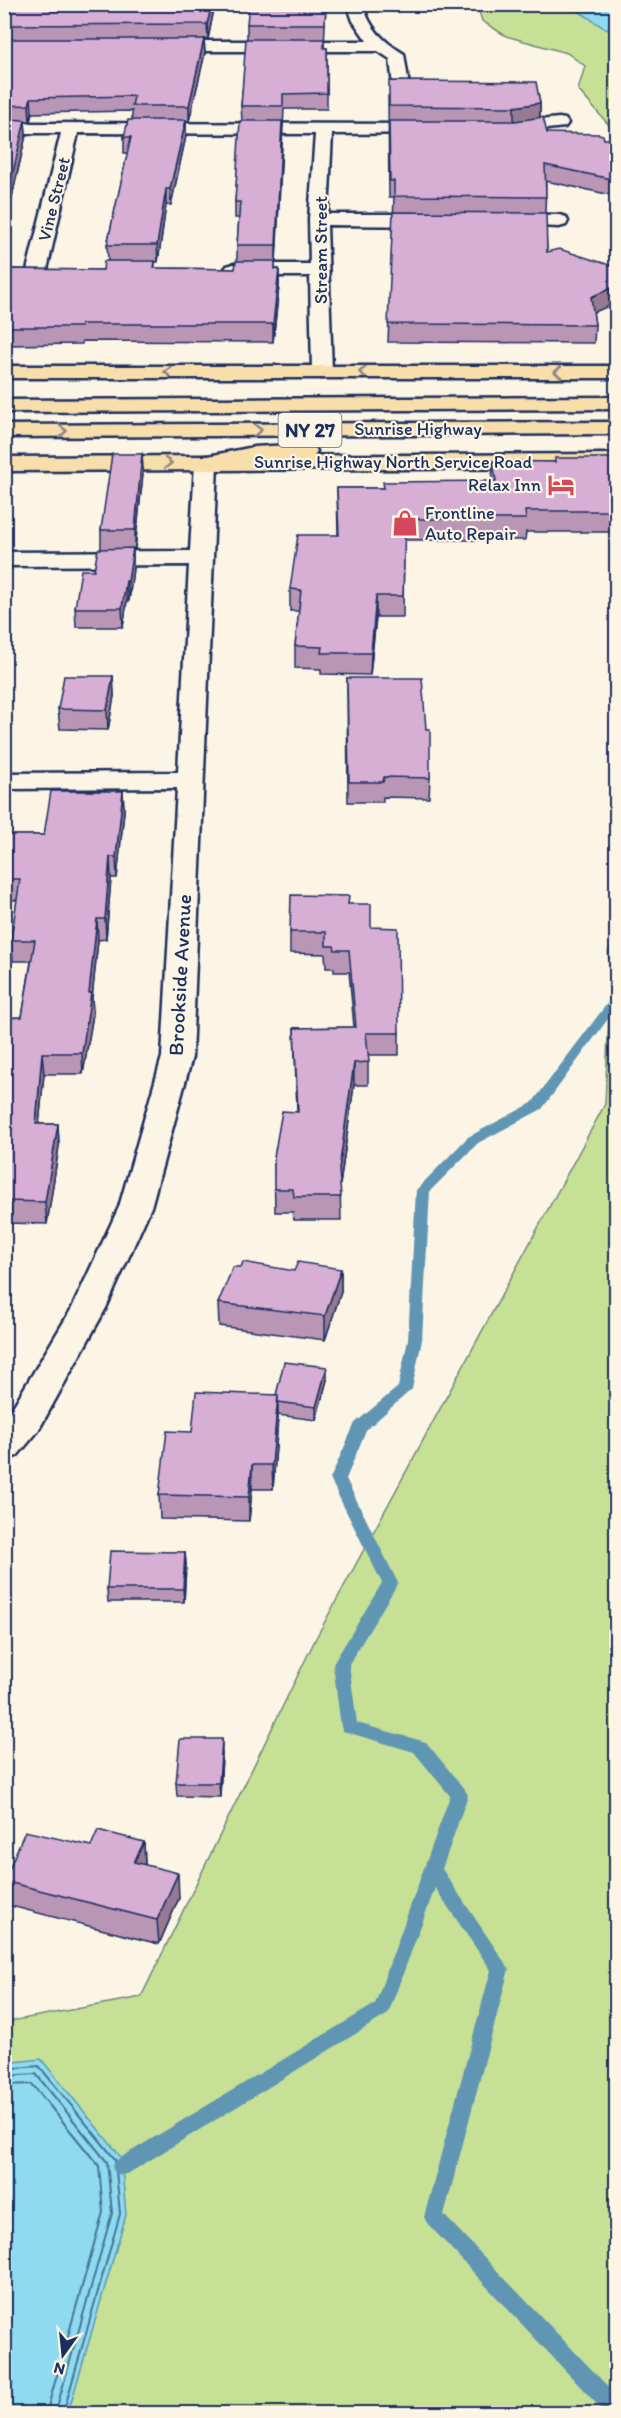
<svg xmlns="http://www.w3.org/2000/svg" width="621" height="2418" viewBox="0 0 621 2418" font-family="Itim,sans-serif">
  <rect width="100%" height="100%" fill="#fcf5e5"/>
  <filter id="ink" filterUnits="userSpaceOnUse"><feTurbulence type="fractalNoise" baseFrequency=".0167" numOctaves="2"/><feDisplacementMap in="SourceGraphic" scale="12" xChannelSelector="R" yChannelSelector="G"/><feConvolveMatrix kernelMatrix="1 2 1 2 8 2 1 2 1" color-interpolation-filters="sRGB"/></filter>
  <g filter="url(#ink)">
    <path fill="#c6e096" stroke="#70887a" stroke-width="1.5" d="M477 5H616V133L578 90 585 66 567 53 506 36 482 21Z
      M616 856V2413L5 2414V2022L141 1997 316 1638 605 1104 611 967 608 953 613 939Z"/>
    <path fill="#8edaee" stroke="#6096b4" stroke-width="1.5" d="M518 5H616V33C600 29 590 16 574 9 559 2 537 6 521 10Z
      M41 2059 121 2157 126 2215 68 2413H5V2063Z"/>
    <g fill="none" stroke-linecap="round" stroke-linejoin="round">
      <path stroke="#497398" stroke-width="2" d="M4 2069 39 2066 115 2159 120 2214 63 2414
        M4 2076 36 2074 107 2162 112 2213 55 2414
        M4 2085 32 2084 99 2166 103 2212 46 2414"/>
      <path fill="#6096b4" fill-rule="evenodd" d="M616 996V1008L542 1109 478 1143 430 1191 422 1340 412 1389 366 1430 346 1479 398 1583 349 1664 357 1723 426 1742 465 1790 468 1795 442 1869 509 1969 444 2215 616 2395V2414H606L427 2223 424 2217 491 1970 435 1888 388 2014 129 2173 122 2175 115 2173 112 2167 115 2161 375 2004 450 1796 414 1752 343 1731 341 1727 333 1664 382 1583 330 1479 355 1423 398 1387 408 1340 416 1190 468 1137 532 1103 612 997Z"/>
      <g stroke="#1b2f5e" stroke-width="5">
        <path id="minor" d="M347 4H363C369 28 383 41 404 54L409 86 407 89H395L393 86 390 59 378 51H159L151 46 159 41H367L353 21Z
          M559 118 565 119 568 123 565 127 501 134 495 133 492 129 495 125 501 124Z
          M4 123 434 124 440 125 443 129 440 133 332 134 328 214H437L444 216 446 220 444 224 437 226 327 225 332 372 329 376 322 378 315 376 312 372 310 276H234L227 274 224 270 227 266 234 264H310L309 219 315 134 78 133 47 270 44 274H30L27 270 61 133H4Z
          M503 214 559 215 566 217 568 221 566 225 559 227 496 224 494 220 496 216Z
          M206 456 214 458 217 463 192 1057 151 1207 106 1308 38 1431 17 1456 4 1459V1422L72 1308 119 1207 162 1057 177 788 4 789V773L178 772 189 565 4 566V552L190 551 195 463 198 458Z"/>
      </g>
      <g stroke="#1b2f5e" stroke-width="5">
        <path id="major" d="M4 366H616V378H4Z
          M616 454V468L4 471V457Z"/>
      </g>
      <g stroke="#1b2f5e" stroke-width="5">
        <path id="highway" d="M616 397V409L4 412V400Z
          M616 422V434L4 437V425Z
          M306 444 314 446 317 451 314 456 254 461 206 470 198 468 195 463 198 458 254 447Z"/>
      </g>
      <use href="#minor" fill="#fcf5e5" fill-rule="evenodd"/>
      <use href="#major" fill="#f8deab" fill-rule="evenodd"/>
      <use href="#highway" fill="#f8deab" fill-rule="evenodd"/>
    </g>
    <path fill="#b996b6" stroke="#1b2f5e" stroke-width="1.5" d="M4 4H215L208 39H204L205 53 189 121H186V136L171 205H166L158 262H155V268L235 269 237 261V245L239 218H235V202L242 121 241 106 247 39V24L326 4 324 48H327V109H284L276 262H275V269H279V286L273 342 82 341V344L4 345V269L103 270 108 261 107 245 128 153H124V137L132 120V111L32 113 30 121H25L26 135 9 210 4 220Z
      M388 96 540 103V117L547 133 604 139 616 145V196L546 181 545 213 547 252 593 312 595 325 594 343 388 342 394 197H389Z
      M142 454 143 473 135 549H133V568L129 601H127L123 627H76L75 608 94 570 101 549V530Z
      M616 458V532H526L525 540H404L403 617H376L370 675 321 674V669L295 668V646L299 611H290V589L338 535 337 488H383L492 481 493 461 555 462Z
      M113 676 114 696 108 730 60 729 58 709Z
      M347 678 426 729 430 778 429 798 383 797V802H348Z
      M123 791 124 811 117 878H111L106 939 98 940 92 998 93 1014 83 1074H44L39 1124H58L59 1146 47 1224 4 1223V1018L22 1017 31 961H13L11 940 17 900H4V835H44Z
      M349 904 371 927 399 1033V1055H368V1085H354L340 1185 341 1220H294L293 1212H275L274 1157 297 1112 294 1028 354 1027 349 972H334V968H326L325 954 290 953V932Z
      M341 1269V1292L325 1340 219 1326 218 1303 294 1271Z
      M327 1380 316 1420 278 1415 273 1489H252L249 1521 160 1519 159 1495 192 1432 276 1395Z
      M185 1552 186 1565 184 1602H108L107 1589Z
      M222 1753 220 1797 177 1796 176 1783Z
      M144 1842 145 1865 179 1898 159 1944 7 1905 4 1880 91 1846Z"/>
    <path fill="#967a94" stroke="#1b2f5e" stroke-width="1.5" d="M212 4H215L208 39 207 24Z
      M204 39 205 53 189 121V106Z
      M31 98 32 113 30 121 29 105Z
      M540 103V118L514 122V107Z
      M25 120 26 135 9 210 4 220V201Z
      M186 120V136L171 205 170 189Z
      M282 121V136L276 262V245Z
      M166 189V205L158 262 157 245Z
      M279 269V286L273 342V324Z
      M616 286V303L590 314 591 297Z
      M142 454 143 473 135 549V530Z
      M133 548V568L129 601 128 581Z
      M126 581 127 601 123 627 122 608Z
      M376 596V617L370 675 371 653Z
      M113 676 114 696 108 730 107 710Z
      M123 791 124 811 117 878 116 857Z
      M110 857 111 878 106 939 105 919Z
      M97 919 98 940 92 998 93 1014 83 1074 82 1053Z
      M42 1053 44 1074 37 1146 36 1124Z
      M354 1063V1085L339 1192V1169Z
      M58 1124 59 1146 47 1224 45 1202Z
      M341 1269V1292L325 1340V1316Z
      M327 1367V1380L316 1420V1407Z
      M278 1395V1418L273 1489 272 1465Z
      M252 1465V1489L249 1521V1497Z
      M185 1552 186 1565 184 1602 183 1589Z
      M222 1739V1753L220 1797 219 1783Z
      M144 1842 145 1866 134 1862Z
      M178 1873 179 1898 159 1944 157 1920Z"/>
    <path fill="#d7aed4" stroke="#1b2f5e" stroke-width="1.5" d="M4 4H212L207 24 4 25Z
      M249 4H326L325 24H247Z
      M4 39H204L189 106H132L134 96 31 98 29 105 4 106Z
      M246 39H324V48H327V93L283 94V106H241Z
      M389 81 536 82 540 103 514 107 389 106Z
      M543 117 547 133 599 134 603 135 604 139H615L616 145V180L545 165 546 197 394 196V181H390L389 121H515Z
      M4 119 25 120 8 194 4 201Z
      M128 120H186L170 189H166L157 245H107L131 137H124Z
      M240 121H282L276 245H237L240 202H235Z
      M393 212 546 213 547 252 559 249 616 267V286L591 297 595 325 388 324Z
      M104 261H155L154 268 235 269 236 261H275V269H279L273 324H81V327H4V269L103 270Z
      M112 454H142L135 530H101Z
      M555 458H616V511H525L526 519H405L403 596H376L371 653H321L322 647 295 646 301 590 290 589 298 535H339L337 488H384L383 482 496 481 493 461 555 462Z
      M133 548 128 581H126L122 608H75L81 570H94L98 549Z
      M64 676H113L107 710 58 709Z
      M347 678H422L426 729H430V778L384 777 383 782H349Z
      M51 791H123L116 857H110L105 919H97L89 993H91L82 1053H42L36 1124H58L45 1202 4 1201V1018L22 1017 35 940H11L20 879H4V835H44Z
      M291 895 349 896 348 904H371V927L398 928 399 1033H366L369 1062 354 1063 339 1169 341 1197H294L293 1189H274V1157L282 1111 298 1112 294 1028 356 1027 349 950H335L334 946H326V932H290Z
      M243 1262 294 1271 298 1262 341 1269 325 1316 218 1303 233 1267H241Z
      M284 1362 327 1367 316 1407 278 1402V1395H276Z
      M196 1392 278 1395 272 1465H252L249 1497 159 1495 167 1431 192 1432Z
      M110 1551 185 1552 183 1589H107Z
      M180 1739H222L219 1783H176Z
      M98 1830 144 1842 134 1862 178 1873 157 1920 4 1881 25 1831 91 1846Z"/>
    <defs><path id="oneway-chevron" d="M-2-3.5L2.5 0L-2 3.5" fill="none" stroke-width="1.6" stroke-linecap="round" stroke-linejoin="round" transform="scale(1.5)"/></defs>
    <g stroke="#8a8684">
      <use href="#oneway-chevron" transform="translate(168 372) rotate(180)"/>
      <use href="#oneway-chevron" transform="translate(363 372) rotate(180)"/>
      <use href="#oneway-chevron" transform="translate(558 372) rotate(180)"/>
      <use href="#oneway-chevron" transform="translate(258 430)"/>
      <use href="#oneway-chevron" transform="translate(63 431)"/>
      <use href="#oneway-chevron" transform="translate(168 463)"/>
    </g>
  </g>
  <defs>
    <g id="hotel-bare" transform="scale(2.07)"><path d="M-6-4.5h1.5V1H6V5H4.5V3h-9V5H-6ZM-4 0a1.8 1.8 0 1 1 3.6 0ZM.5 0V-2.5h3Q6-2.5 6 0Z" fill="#d1495b" stroke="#fcf5e5" stroke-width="2.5" paint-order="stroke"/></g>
    <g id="shop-bare" transform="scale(2.07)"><path d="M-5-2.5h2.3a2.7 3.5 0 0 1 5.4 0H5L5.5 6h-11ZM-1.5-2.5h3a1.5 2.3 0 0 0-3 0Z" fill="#d1495b" stroke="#fcf5e5" stroke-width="2.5" paint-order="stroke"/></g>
  </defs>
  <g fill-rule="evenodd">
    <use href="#hotel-bare" x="561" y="485"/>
    <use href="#shop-bare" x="405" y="523"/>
  </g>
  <g text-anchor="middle" stroke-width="4.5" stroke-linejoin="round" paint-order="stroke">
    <g font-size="18" fill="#1b2f5e" stroke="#fcf5e5">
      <text transform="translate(54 199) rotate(-76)" y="6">Vine Street</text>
      <text transform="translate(321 250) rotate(-90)" y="6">Stream Street</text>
      <text x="418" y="435">Sunrise Highway</text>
      <text x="393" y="468">Sunrise Highway North Service Road</text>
    </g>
    <g font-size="18" fill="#1b2f5e" stroke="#fcf5e5" text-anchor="end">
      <text x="541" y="491">Relax Inn</text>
      <text x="425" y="519" text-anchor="start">Frontline<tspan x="425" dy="21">Auto Repair</tspan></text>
    </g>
    <rect fill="#fcf5e5" stroke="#5e6a86" stroke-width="1.5" x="278.5" y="413" width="63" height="34" rx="4.5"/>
    <g font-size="20" font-weight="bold" fill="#1b2f5e">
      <text x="310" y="437">NY 27</text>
    </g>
    <g font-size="21" fill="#1b2f5e" stroke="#fcf5e5">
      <text transform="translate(180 975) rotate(-87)" y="7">Brookside Avenue</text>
    </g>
  </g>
  <rect width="621" height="2418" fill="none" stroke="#fcf5e5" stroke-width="24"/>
  <rect x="12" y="12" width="597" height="2394" fill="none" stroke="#1b2f5e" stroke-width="2" filter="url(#ink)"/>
  <g transform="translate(63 2355) rotate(195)" stroke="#fcf5e5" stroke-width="4.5" paint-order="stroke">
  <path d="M0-4.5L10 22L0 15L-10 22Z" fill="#1b2f5e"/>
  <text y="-9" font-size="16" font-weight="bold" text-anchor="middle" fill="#1b2f5e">N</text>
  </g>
</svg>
